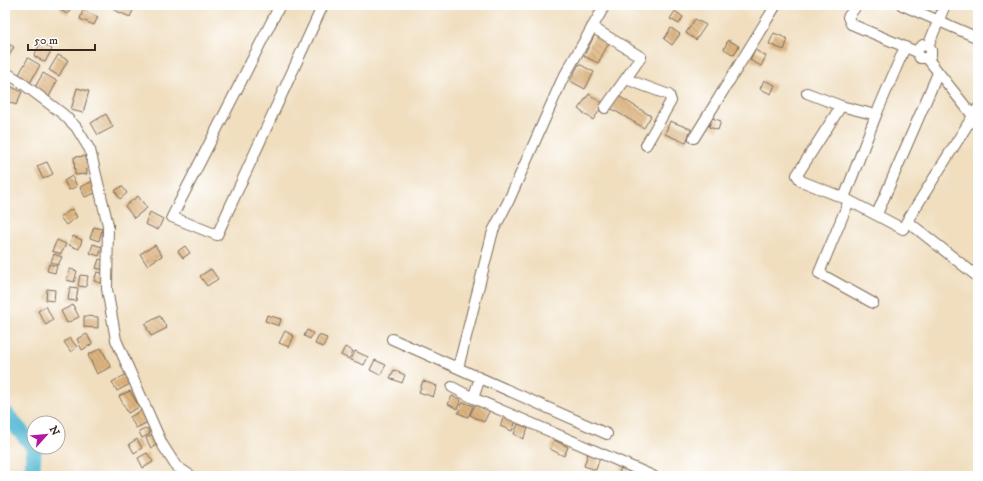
<svg xmlns="http://www.w3.org/2000/svg" width="983" height="481" viewBox="0 0 983 481" font-family="'IM FELL DW Pica',serif">
  <defs>
    <pattern id="building-back-hatch" width="6" height="6" patternUnits="userSpaceOnUse"><rect width="6" height="6" fill="#deb580"/><path d="M-1 5l2 2M0 0l6 6M5-1l2 2" fill="none" stroke="#b59368"/></pattern>
  </defs>
  <rect width="100%" height="100%" fill="#fff"/>
  <filter id="ink" filterUnits="userSpaceOnUse"><feTurbulence type="fractalNoise" baseFrequency=".025" numOctaves="2"/><feDisplacementMap in="SourceGraphic" scale="8" xChannelSelector="R" yChannelSelector="G"/><feConvolveMatrix kernelMatrix="1 2 1 2 8 2 1 2 1" color-interpolation-filters="sRGB"/></filter>
  <filter id="wash" filterUnits="userSpaceOnUse"><feTurbulence type="fractalNoise" baseFrequency=".012" numOctaves="4" result="noise"/><feDisplacementMap in="SourceGraphic" scale="16" xChannelSelector="R" yChannelSelector="G"/><feGaussianBlur stdDeviation="0.9" result="paint"/><feColorMatrix in="noise" values="0 0 0 0 0 0 0 0 0 0 0 0 0 0 0 0 0 1.4 0 .05"/><feComposite in="paint" operator="in"/></filter>
  <g filter="url(#wash)">
    <rect width="100%" height="100%" fill="#f0debf"/>
    <g fill="none" stroke-linecap="round" stroke-linejoin="round">
      <path stroke="#56bad4" stroke-width="16" d="M5 413 34 447
        M32 476 34 447"/>
    </g>
    <g id="blocks">
      <path fill="url(#building-back-hatch)" d="M62 5H72L68 14 60 10Z
        M116 5H132L135 6 130 17 114 10Z
        M83 10 98 17 94 25 80 19Z
        M675 11 683 17 679 24 670 19Z
        M695 19 706 25 696 40 686 33Z
        M671 28 680 34 672 45 664 39Z
        M596 32 611 39 598 63 584 56Z
        M774 33 788 39 784 50 769 44Z
        M728 40 739 46 734 55 724 49Z
        M5 42 14 47 5 63Z
        M41 42 52 49 45 62 34 56Z
        M755 50 766 56 761 66 750 60Z
        M58 55 68 60 59 76 49 70Z
        M28 58 40 65 30 83 18 76Z
        M579 64 594 72 585 89 570 81Z
        M43 73 57 81 49 97 34 89Z
        M764 80 775 85 771 94 760 89Z
        M10 86 22 92 16 105 5 100Z
        M77 88 89 91 83 113 71 110Z
        M589 94 604 104 593 120 578 109Z
        M617 95 651 116 644 128 610 108Z
        M106 114 113 127 98 135 91 123Z
        M712 118 721 121 718 130 709 127Z
        M670 121 691 129 686 143 665 134Z
        M86 156 87 174 75 175 74 157Z
        M47 162 53 174 43 179 37 166Z
        M72 176 77 186 69 190 64 181Z
        M93 181 98 192 85 197 80 187Z
        M122 186 127 193 120 199 115 191Z
        M138 196 147 208 134 218 125 206Z
        M72 209 77 217 66 225 60 217Z
        M150 212 163 219 158 230 145 224Z
        M94 227 102 229 99 241 90 238Z
        M73 236 82 240 79 249 69 245Z
        M57 240 66 244 61 254 52 251Z
        M93 244 102 247 99 256 90 253Z
        M155 245 162 256 147 265 140 254Z
        M185 246 190 253 183 258 178 251Z
        M54 254 62 257 58 265 51 262Z
        M99 259 107 262 104 270 96 268Z
        M49 264 57 266 55 273 47 271Z
        M70 269 77 271 74 282 67 280Z
        M211 269 218 279 207 286 200 276Z
        M97 272 107 274 104 284 94 281Z
        M80 275 88 276 86 287 78 286Z
        M70 287 78 288 76 301 68 300Z
        M47 289 55 290 54 301 46 300Z
        M73 305 79 317 67 323 61 311Z
        M46 306 53 320 46 325 38 311Z
        M267 315 281 319 279 326 265 321Z
        M84 316 98 317V328L84 327Z
        M160 316 167 328 151 336 145 324Z
        M307 330 313 333 310 339 304 336Z
        M285 331 294 336 289 347 279 343Z
        M87 334 92 344 82 350 77 339Z
        M319 335 327 338 323 347 315 344Z
        M70 338 77 347 71 352 64 342Z
        M345 347 353 351 349 359 341 355Z
        M101 348 111 367 97 374 88 355Z
        M355 351 368 357 364 365 351 360Z
        M375 360 386 365 380 375 370 370Z
        M394 370 405 375 402 383 390 378Z
        M127 374 132 383 117 391 112 382Z
        M423 381 437 386 433 397 419 392Z
        M130 391 139 407 128 413 119 396Z
        M452 396 461 400 457 409 448 404Z
        M463 402 473 406 468 417 458 413Z
        M476 403 490 410 484 422 470 415Z
        M142 410 148 422 136 428 130 417Z
        M504 416 516 421 512 431 500 426Z
        M518 424 528 428 523 439 514 434Z
        M147 428 150 434 142 438 139 432Z
        M155 433 160 443 151 448 146 438Z
        M137 439 142 448 134 453 129 444Z
        M554 440 568 447 564 456 550 449Z
        M147 453 153 462 143 468 138 458Z
        M588 453 600 457 596 470 584 466Z
        M622 464 630 467 627 476H618Z"/>
    </g>
  </g>
  <g filter="url(#ink)">
    <use href="#blocks" fill-opacity="0" stroke="#7a6956" stroke-width="1"/>
    <g fill="none" stroke-linecap="round" stroke-linejoin="round">
      <g stroke="#7a6956" stroke-width="12">
        <path id="minor" d="M280 5 172 217 217 235 323 5
          M857 5 848 17 851 24 917 52 920 58H927L931 55V50L928 46 923 45 919 48 917 52
          M902 5 978 38
          M592 27 641 57 605 108
          M928 46 945 5
          M927 58 973 116
          M5 72 18 80 63 114 76 127 90 150 108 225 107 289 116 340 162 444 176 466 191 476
          M626 79 669 95 671 101 646 145
          M807 93 841 106 876 115
          M841 106 797 175 801 181 844 198 903 229 907 221 978 108
          M694 138 776 5
          M844 198 876 115 905 47
          M849 201 819 273 873 303
          M877 214 938 73
          M907 221 978 277
          M392 339 607 434
          M458 368 493 231 509 200 562 80 605 5
          M452 387 473 398 653 476
          M473 398 480 378"/>
      </g>
      <use href="#minor" stroke="#fff" stroke-width="10"/>
    </g>
  </g>
  <rect width="983" height="481" fill="none" stroke="#fff" stroke-width="20"/>
  <g transform="translate(46 435) rotate(63)"><circle r="19" fill="#ffffff" stroke="#b1aaa5"/>
  <path d="M0-3L7 15L0 10L-7 15Z" fill="#b5179e"/>
  <text y="-6" font-size="11" font-weight="bold" text-anchor="middle" fill="#3b2a1e">N</text>
  </g>
  <path d="M28 44v6h67v-6" fill="none" stroke="#3b2a1e" stroke-width="2"/>
  <text x="34" y="44" font-size="12" fill="#3b2a1e" stroke="#ffffff" stroke-width="3" paint-order="stroke">50 m</text>
</svg>
